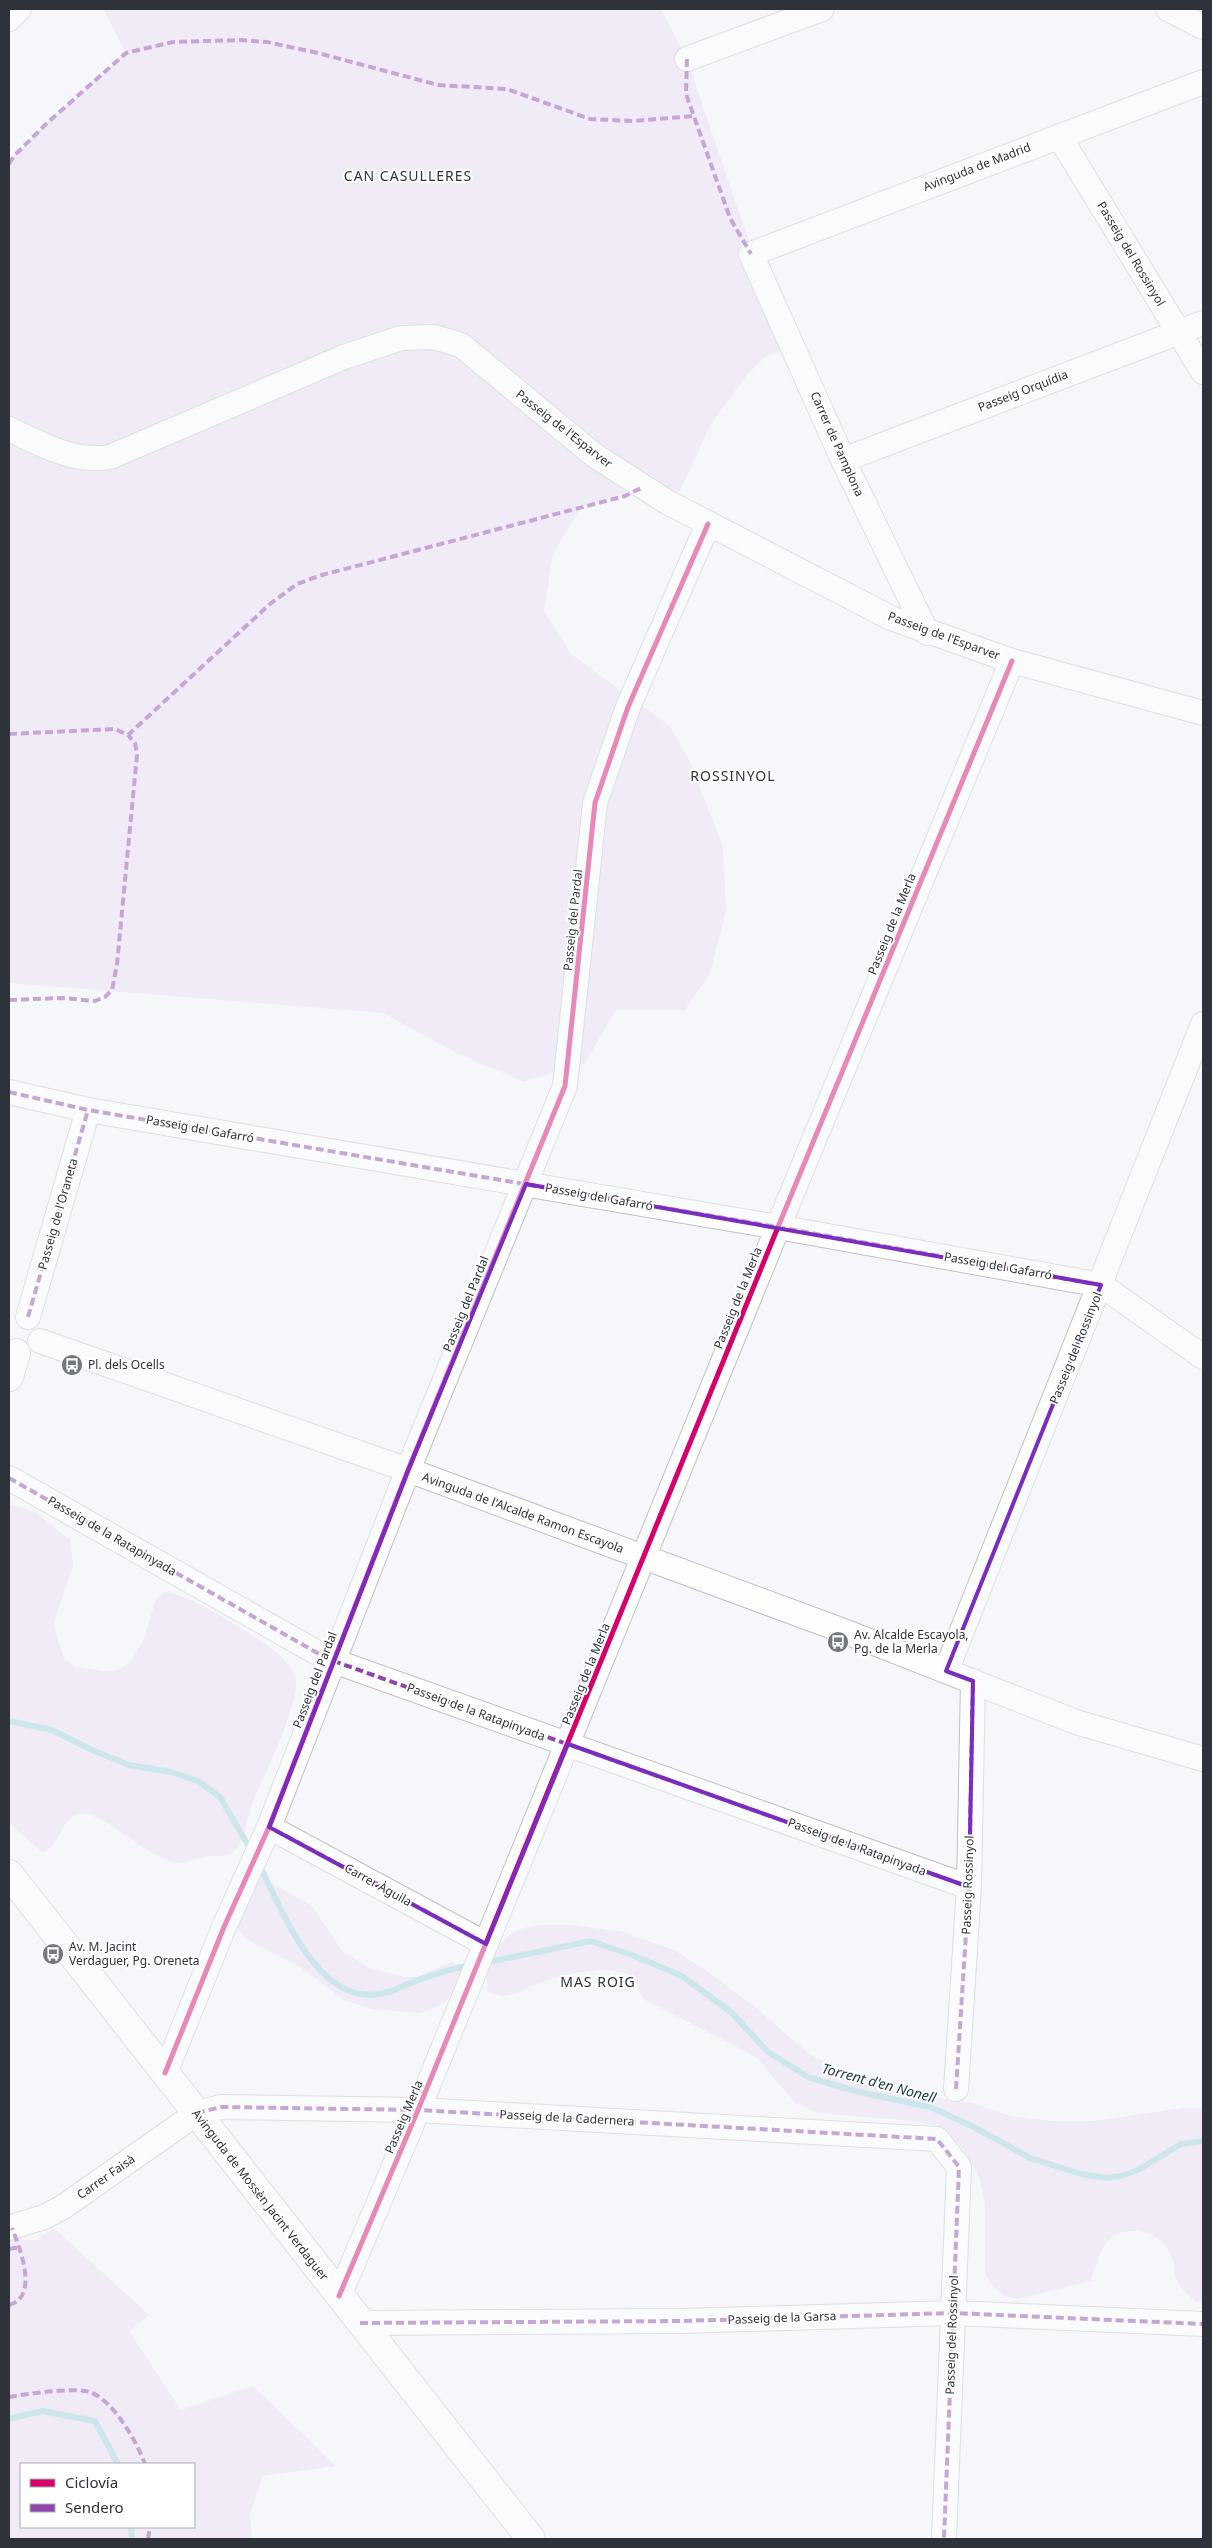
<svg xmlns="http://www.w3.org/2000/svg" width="1212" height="2548" viewBox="0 0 1212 2548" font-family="'Noto Sans',sans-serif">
  <rect width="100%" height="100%" fill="#f5f7fa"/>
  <path fill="#ebdcf6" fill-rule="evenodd" d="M103 9H661L687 59 785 348 764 358 746 376 711 424 681 489 667 502 643 487 581 507 553 554 544 611 571 654 670 726 690 762 723 847 726 911 710 974 685 1010H616L585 1063 524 1082 455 1052 383 1013 9 983V164L14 156 46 124 126 53Z
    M9 1503 37 1513 71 1541 73 1566 54 1622 56 1635 65 1660 76 1667 103 1671 117 1670 130 1663 144 1638 156 1599 166 1591C198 1600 251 1632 277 1653 307 1678 295 1693 286 1724 276 1756 257 1785 248 1818 245 1829 243 1845 233 1852 226 1857 215 1856 207 1856 198 1857 191 1862 182 1863 169 1864 141 1847 131 1839 119 1831 92 1810 78 1814 64 1818 62 1833 55 1843 52 1847 47 1850 43 1853L9 1823Z
    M263 1878 312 1906 343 1952 368 1967 403 1977H417L451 1962 463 1966C467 1989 439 2011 418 2013L372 2009 344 2000 300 1967 246 1939 238 1930 237 1923 257 1880Z
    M572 1925 624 1932 674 1950 707 1971 759 2010 809 2054 854 2078 945 2099 972 2103 1010 2116 1051 2121H1094L1182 2108H1203V2300L1197 2302C1191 2297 1182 2291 1178 2284 1174 2276 1175 2265 1172 2257 1165 2239 1149 2230 1130 2231 1101 2233 1099 2259 1091 2281L1018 2299 1003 2295 992 2285 985 2273V2203L979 2177 966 2153 950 2134 939 2126 913 2121 818 2113 795 2103 759 2060 747 2052 643 1999 632 1975C601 1964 565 1974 534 1985 524 1989 514 1996 502 1996 497 1996 492 1993 488 1991 485 1974 487 1965 496 1951 514 1921 541 1925 572 1925Z
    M54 2228 149 2315 129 2331 181 2410 253 2386 336 2466 263 2476 250 2514 252 2539H9V2240H36ZM194 2464V2527H21V2464Z"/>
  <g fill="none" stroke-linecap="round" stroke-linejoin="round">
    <path stroke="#9cd0da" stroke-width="6" d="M9 1721 52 1730 92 1750 129 1765 171 1772 198 1781 220 1797 252 1852
      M259 1865C282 1909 317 2005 379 1994 389 1993 399 1988 408 1984 429 1976 449 1969 471 1965
      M483 1963 591 1941 637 1957 682 1976 731 2012 768 2052 808 2077 855 2091 930 2107 972 2126 1030 2158 1081 2174 1107 2178 1121 2176 1138 2170 1181 2144 1203 2141
      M9 2419 42 2411 95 2421 118 2464
      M131 2527 132 2539"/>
    <g stroke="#bec1c6" stroke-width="26">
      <path id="minor" d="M1168 9 1203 27
        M9 19 19 9
        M687 59 822 9
        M1059 136 1203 372
        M9 429C41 444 73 463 110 457L344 357 401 338 434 337 461 345 594 455 667 502 891 618 1012 661 1203 713
        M843 460 1203 323
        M927 633 843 460 751 254 1203 82
        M9 1092 88 1110 778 1227 1101 1285 1203 1357
        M28 1317 88 1110
        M40 1341 408 1470 841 1630 1076 1722 1203 1759
        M9 1478 328 1659 969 1887
        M946 1671 1203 1024
        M269 1827 486 1944
        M165 2073 224 1927 269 1827 408 1470 565 1086 595 803 628 707 708 524
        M956 2089 969 1887 973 1681
        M9 2228 44 2217 63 2207 197 2113 221 2107 418 2110 937 2139 959 2167 944 2539
        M339 2296 418 2110 778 1227 1012 661
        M360 2323 682 2321 953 2313 1203 2324"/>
    </g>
    <g stroke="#bec1c6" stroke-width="30">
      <path id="tertiary" d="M9 1377 16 1353
        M9 1874 531 2539"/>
    </g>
    <use href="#minor" stroke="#fefefe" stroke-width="24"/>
    <use href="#tertiary" stroke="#fefefe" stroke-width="28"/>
    <path stroke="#8e44ad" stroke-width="4" stroke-dasharray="8 4" stroke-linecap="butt" d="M687 59 686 94 730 218 751 254
      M9 164 14 156 46 124 126 53 173 42 241 40 267 42 318 53 438 85 507 89 590 119 633 121 694 116
      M9 734 115 729 128 735 270 604 297 584 322 575 625 496 643 487
      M9 1000 63 998 95 1001 105 997 112 990 117 964 137 755 135 743 128 735
      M9 1092 88 1110 778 1227 1101 1285
      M28 1317 88 1110
      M9 1478 328 1659 969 1887
      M271 1822 269 1827 486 1944 487 1940
      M956 2089 969 1887 973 1681
      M197 2113 221 2107 418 2110 937 2139 959 2167 944 2539
      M9 2249 19 2247
      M9 2305C40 2297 19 2246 12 2228
      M360 2323 682 2321 953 2313 1203 2324
      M9 2397C25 2394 76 2387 90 2392 113 2400 137 2442 145 2464
      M148 2539 150 2527"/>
    <g stroke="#fff" stroke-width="8">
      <path id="cycleway" d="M165 2073 224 1927 269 1827 408 1470 565 1086 595 803 628 707 708 524
        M339 2296 418 2110 778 1227 1012 661"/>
    </g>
    <use href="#cycleway" stroke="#d6006c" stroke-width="5"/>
  </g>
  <path d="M0 0H1212V2548H0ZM526 1184 1101 1285 946 1671 973 1681 969 1887 568 1744 486 1944 269 1827 408 1470Z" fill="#f5f7fa" fill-opacity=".55" fill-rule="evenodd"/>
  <path fill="none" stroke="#7b2cbf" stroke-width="4" stroke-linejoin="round" d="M526 1184 1101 1285 946 1671 973 1681 969 1887 568 1744 486 1944 269 1827 408 1470Z"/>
  <defs>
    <g id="bus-disc" transform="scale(1.125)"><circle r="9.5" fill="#73777e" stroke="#fff"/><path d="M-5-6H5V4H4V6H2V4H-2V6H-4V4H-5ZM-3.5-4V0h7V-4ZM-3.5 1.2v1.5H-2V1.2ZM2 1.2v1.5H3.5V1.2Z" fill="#fff"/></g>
  </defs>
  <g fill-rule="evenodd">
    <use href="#bus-disc" x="72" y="1365"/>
    <use href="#bus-disc" x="838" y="1642"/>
    <use href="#bus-disc" x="53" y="1954"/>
  </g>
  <g text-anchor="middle" stroke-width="4" stroke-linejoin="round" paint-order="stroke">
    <g font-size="12" fill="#2d323b" stroke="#fff">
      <text transform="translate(977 167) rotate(-21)" y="4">Avinguda de Madrid</text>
      <text transform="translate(1131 254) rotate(59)" y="4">Passeig del Rossinyol</text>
      <text transform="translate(1023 391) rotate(-21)" y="4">Passeig Orquídia</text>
      <text transform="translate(564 429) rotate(38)" y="4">Passeig de l'Esparver</text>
      <text transform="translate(837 444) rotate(66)" y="4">Carrer de Pamplona</text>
      <text transform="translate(944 636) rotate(20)" y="4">Passeig de l'Esparver</text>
      <text transform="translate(573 920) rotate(-84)" y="4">Passeig del Pardal</text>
      <text transform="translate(892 924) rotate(-68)" y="4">Passeig de la Merla</text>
      <text transform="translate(200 1129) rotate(10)" y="4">Passeig del Gafarró</text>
      <text transform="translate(599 1197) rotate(10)" y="4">Passeig del Gafarró</text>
      <text transform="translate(58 1214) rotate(-74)" y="4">Passeig de l'Oraneta</text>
      <text transform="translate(998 1266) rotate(10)" y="4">Passeig del Gafarró</text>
      <text transform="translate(738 1298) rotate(-68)" y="4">Passeig de la Merla</text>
      <text transform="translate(466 1304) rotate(-68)" y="4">Passeig del Pardal</text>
      <text transform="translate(1076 1348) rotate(-68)" y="4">Passeig del Rossinyol</text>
      <text transform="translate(523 1513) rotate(20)" y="4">Avinguda de l'Alcalde Ramon Escayola</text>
      <text transform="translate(112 1536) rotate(30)" y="4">Passeig de la Ratapinyada</text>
      <text transform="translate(586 1674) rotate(-68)" y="4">Passeig de la Merla</text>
      <text transform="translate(315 1680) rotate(-69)" y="4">Passeig del Pardal</text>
      <text transform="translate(476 1712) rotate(20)" y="4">Passeig de la Ratapinyada</text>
      <text transform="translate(857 1847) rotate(20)" y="4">Passeig de la Ratapinyada</text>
      <text transform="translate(378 1885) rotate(29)" y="4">Carrer Àguila</text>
      <text transform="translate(968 1885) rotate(-88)" y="4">Passeig Rossinyol</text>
      <text transform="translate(404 2117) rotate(-67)" y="4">Passeig Merla</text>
      <text transform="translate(567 2118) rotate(3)" y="4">Passeig de la Cadernera</text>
      <text transform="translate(106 2177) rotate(-35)" y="4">Carrer Faisà</text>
      <text transform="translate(260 2195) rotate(52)" y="4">Avinguda de Mossèn Jacint Verdaguer</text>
      <text transform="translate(782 2318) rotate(-2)" y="4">Passeig de la Garsa</text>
      <text transform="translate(952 2335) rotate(-88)" y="4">Passeig del Rossinyol</text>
    </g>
    <g font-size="12" fill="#2d323b" stroke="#fff" text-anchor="start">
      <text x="88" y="1369">Pl. dels Ocells</text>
      <text x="854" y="1639">Av. Alcalde Escayola,<tspan x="854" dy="14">Pg. de la Merla</tspan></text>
      <text x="69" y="1951">Av. M. Jacint<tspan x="69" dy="14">Verdaguer, Pg. Oreneta</tspan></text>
    </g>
    <g font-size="14" letter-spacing="1" fill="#2d323b" stroke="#fff">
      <text x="408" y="181">CAN CASULLERES</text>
      <text x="733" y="781">ROSSINYOL</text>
      <text x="598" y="1987">MAS ROIG</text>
    </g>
    <g font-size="14" font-style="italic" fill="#173b41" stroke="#fff">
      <text transform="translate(879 2083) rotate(15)" y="5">Torrent d'en Nonell</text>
    </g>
  </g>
  <rect width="1212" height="2548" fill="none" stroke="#2d323b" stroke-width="20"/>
  <rect x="20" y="2463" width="175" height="65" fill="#ffffff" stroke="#abadb1"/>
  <rect x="30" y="2479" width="25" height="8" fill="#d6006c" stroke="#abadb1"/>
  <text x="65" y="2488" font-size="15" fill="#2d323b">Ciclovía</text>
  <rect x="30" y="2504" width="25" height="8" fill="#8e44ad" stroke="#abadb1"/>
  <text x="65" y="2513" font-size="15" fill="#2d323b">Sendero</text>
</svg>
